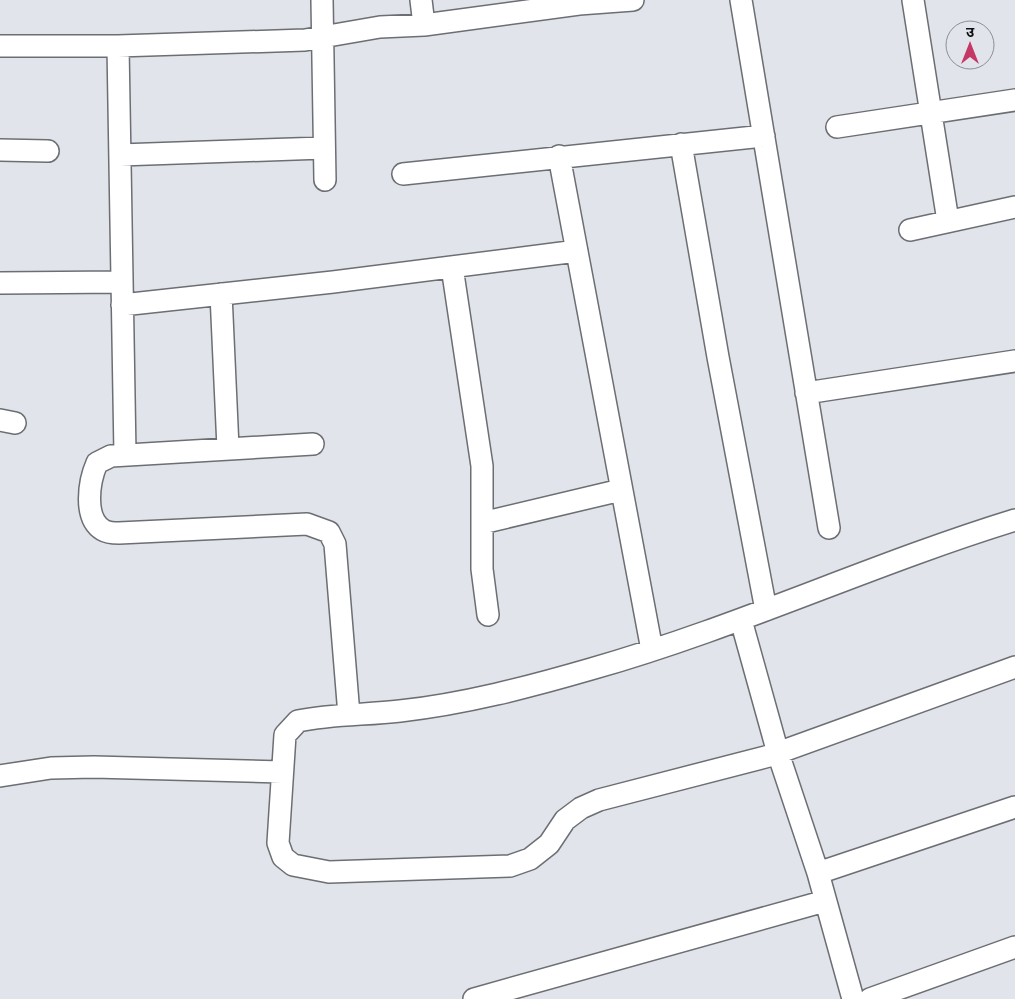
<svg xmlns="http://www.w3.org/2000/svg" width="1015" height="999" viewBox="0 0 1015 999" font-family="'Roboto Condensed','Noto Sans Devanagari',sans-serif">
  <rect width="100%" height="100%" fill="#e1e4ea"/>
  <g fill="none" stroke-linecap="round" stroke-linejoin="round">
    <g stroke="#6b6e73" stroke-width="24">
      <path id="minor" d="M322 0 325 180
        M421 0 424 25
        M741 0 829 528
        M913 0 948 221
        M0 46H118L305 40 380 27 424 25 579 4 633 0
        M118 46 125 454
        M837 127 1015 100
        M681 144 718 357 766 610
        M0 150 48 151
        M120 155 323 148
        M559 156 652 650
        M403 174 764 136
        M910 230 1015 207
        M452 267 482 466V569L488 615
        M0 283 122 282
        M221 294 228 448
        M122 305 333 282 577 251
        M806 393 1015 361
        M0 420 15 423
        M313 444 111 456 97 463C89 481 83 518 103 530 108 533 114 533 119 533L307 524 329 532 335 544 349 715
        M1015 520C872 564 736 628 591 669 529 687 464 704 400 711 366 715 332 714 298 721L285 735 278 843 283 857 293 865 329 872 510 866 530 859 549 844 565 820 581 808 599 800 769 756 1015 667
        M482 523 621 490
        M741 620 778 753 818 873 853 999
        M0 776 51 768 94 767 282 772
        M818 873 1015 807
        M474 999 825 901
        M870 999 1015 947"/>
    </g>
    <use href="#minor" stroke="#fff" stroke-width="21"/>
  </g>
  <g transform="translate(970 45)"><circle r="24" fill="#e1e4ea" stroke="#8d8f93"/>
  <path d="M0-4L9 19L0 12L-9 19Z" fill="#c53764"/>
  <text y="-8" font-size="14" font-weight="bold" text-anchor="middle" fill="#0e0f11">उ</text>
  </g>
</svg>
